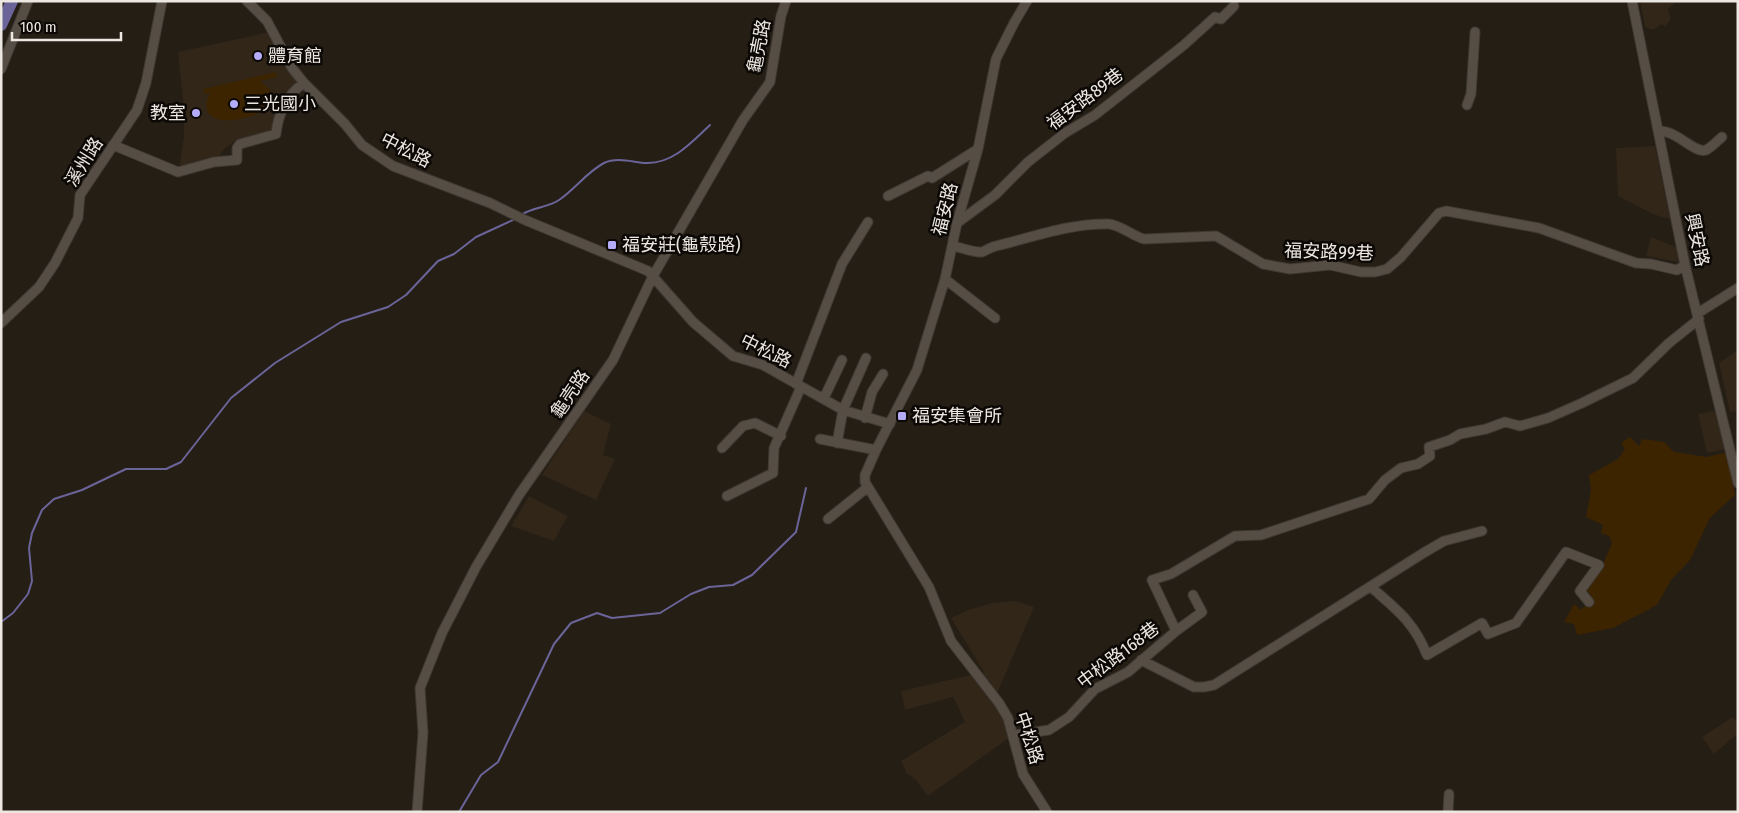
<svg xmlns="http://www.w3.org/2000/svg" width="1739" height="813" viewBox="0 0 1739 813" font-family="'Fira Sans Condensed','Noto Sans TC',sans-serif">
  <rect width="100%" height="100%" fill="#251e15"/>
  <path fill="#312618" d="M1640 1H1677L1668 9 1671 19 1665 27 1662 24 1653 30 1645 27Z
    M274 31 304 84 295 91 273 130 232 143 224 149 216 161 179 172 184 136V110L178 52Z
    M1655 146 1670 219 1652 214 1618 196 1616 148Z
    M1651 237 1678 248 1683 263 1646 256Z
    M1738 350V411L1730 412 1719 363Z
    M1718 410 1726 449 1707 453 1698 414Z
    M584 411 611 424 603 455 615 459 596 500 542 475Z
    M529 496 568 516 554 541 511 526Z
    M1016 601 1034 607 993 703 1002 713 1009 738 928 796 915 779 907 774 901 761 965 722 953 697 905 710 901 691 984 672 951 618 968 610 992 603Z
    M1733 717 1738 723V733L1714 754 1702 737Z"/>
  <path fill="#3c2400" d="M276 72 277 77 260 81C310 112 184 145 210 93L204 94 203 89Z
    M1630 437 1639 446 1642 439 1664 442 1674 452 1707 457 1727 452 1735 495 1710 518 1690 560 1671 580 1657 605 1613 628 1577 635 1574 624 1564 622 1574 604 1581 610 1592 598 1587 590 1603 564 1612 543 1609 536 1601 533 1603 525 1586 517 1591 490 1589 475 1618 459 1625 449 1621 443Z"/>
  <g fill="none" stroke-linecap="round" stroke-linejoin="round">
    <path stroke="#6b6499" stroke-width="2" d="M521 215C533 207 547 208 559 200 575 189 587 172 604 163 617 157 632 162 646 163 673 164 692 142 710 125
      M1 622 13 613 28 594 32 581 29 548 32 533 42 510 54 499 82 490 126 469H166L181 462 231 398 275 363 341 322 388 307 406 295 438 261 454 254 476 237 515 219
      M459 812 481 775 498 762 554 644 571 623 597 613 612 618 660 613 691 594 709 587 733 585 752 575 796 532 806 488"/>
    <path stroke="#6b6499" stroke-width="12" d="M1 25 12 1"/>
    <g stroke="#3f3934" stroke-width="11">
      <path id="minor" d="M247 1 267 21 292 68 304 83 345 124 362 145 393 166 490 203 525 220 648 271 693 322 733 356 763 365 843 410 890 424
        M1027 1 1014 23 996 59 978 149 957 223 945 279 917 370 876 450 865 475V482L929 587 951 641 999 703 1008 718 1023 774 1047 812
        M1632 1 1685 265 1738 483
        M1 69 28 1
        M1467 105 1471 94 1475 32
        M1658 131C1676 129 1694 154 1706 150 1712 147 1717 141 1722 137
        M113 145 178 172 214 162 237 160V148L240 144 276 134C278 114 287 94 304 83
        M888 196 928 176 932 178 978 149
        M957 223 995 195 1028 162 1065 133 1095 115 1184 45 1215 17 1221 19 1234 6
        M952 246C961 247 974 253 982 252 987 250 991 247 996 246 1033 237 1071 223 1109 224 1120 225 1133 236 1144 239L1216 236 1263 264 1290 269 1330 265 1361 272H1375L1387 269 1401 257 1439 213 1446 211 1539 228 1636 263 1651 264 1677 270 1685 265
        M945 279 995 318
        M1698 313 1738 288
        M1 323 39 287 55 263 78 218 80 195 137 110 146 83 162 1
        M796 384 842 264 868 222
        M824 398 842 360
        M865 418 872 392 883 374
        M820 439 876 450
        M837 443 843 410 866 358
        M722 448 743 426 755 423 781 436
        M727 496 773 473 774 448 801 387
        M828 519 868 487
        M1371 587C1397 610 1414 622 1427 655L1482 623 1488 634 1516 623 1566 552 1599 565 1580 591 1589 602
        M1176 631 1202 612 1193 595
        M1141 660 1194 687H1204L1214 685 1425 552 1444 541 1482 531
        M1014 735 1049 730 1069 717 1095 689 1128 672 1176 631 1152 580 1171 574 1235 536 1261 535 1369 499 1385 480 1401 468 1418 464 1430 456 1429 447 1450 440 1460 434 1486 429 1505 422 1520 426 1548 418 1582 403 1633 378 1669 343 1699 319
        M417 812 423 733 420 688 442 633 476 567 519 495 613 360 653 276 743 120 770 82 781 16 786 1
        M1448 812 1449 794"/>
    </g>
    <use href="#minor" stroke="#564e44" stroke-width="9"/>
  </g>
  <g fill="#b5acf8" stroke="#0b0805" stroke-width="2">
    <circle cx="258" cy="56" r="5"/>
    <circle cx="234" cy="104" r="5"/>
    <circle cx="196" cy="113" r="5"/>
    <rect x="607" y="240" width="10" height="10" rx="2.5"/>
    <rect x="897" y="411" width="10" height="10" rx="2.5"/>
  </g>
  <g text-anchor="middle" stroke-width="5" stroke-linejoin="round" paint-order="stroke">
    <g font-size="18" fill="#ece7e1" stroke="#0b0805">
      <text transform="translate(759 46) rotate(-79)" y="6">龜壳路</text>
      <text transform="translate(1085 99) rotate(-37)" y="6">福安路89巷</text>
      <text transform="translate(406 150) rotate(27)" y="6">中松路</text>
      <text transform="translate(84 162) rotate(-58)" y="6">溪州路</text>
      <text transform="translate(945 209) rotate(-76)" y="6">福安路</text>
      <text transform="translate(1697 240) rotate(78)" y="6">興安路</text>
      <text transform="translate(1329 252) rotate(2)" y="6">福安路99巷</text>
      <text transform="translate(766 351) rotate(26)" y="6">中松路</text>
      <text transform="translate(570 394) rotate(-56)" y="6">龜壳路</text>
      <text transform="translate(1118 655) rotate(-37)" y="6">中松路168巷</text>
      <text transform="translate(1029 738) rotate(72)" y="6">中松路</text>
    </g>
    <g font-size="18" fill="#ece7e1" stroke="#0b0805" text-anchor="start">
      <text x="268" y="62">體育館</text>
      <text x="244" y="110">三光國小</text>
      <text x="186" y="119" text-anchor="end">教室</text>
      <text x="622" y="251">福安莊(龜殼路)</text>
      <text x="912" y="422">福安集會所</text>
    </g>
  </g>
  <rect width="1739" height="813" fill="none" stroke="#ece7e1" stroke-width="5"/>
  <path d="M12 32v8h109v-8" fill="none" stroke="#ece7e1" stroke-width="2.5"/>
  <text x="20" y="32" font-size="15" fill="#ece7e1" stroke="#0b0805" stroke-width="4" paint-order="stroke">100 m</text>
</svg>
